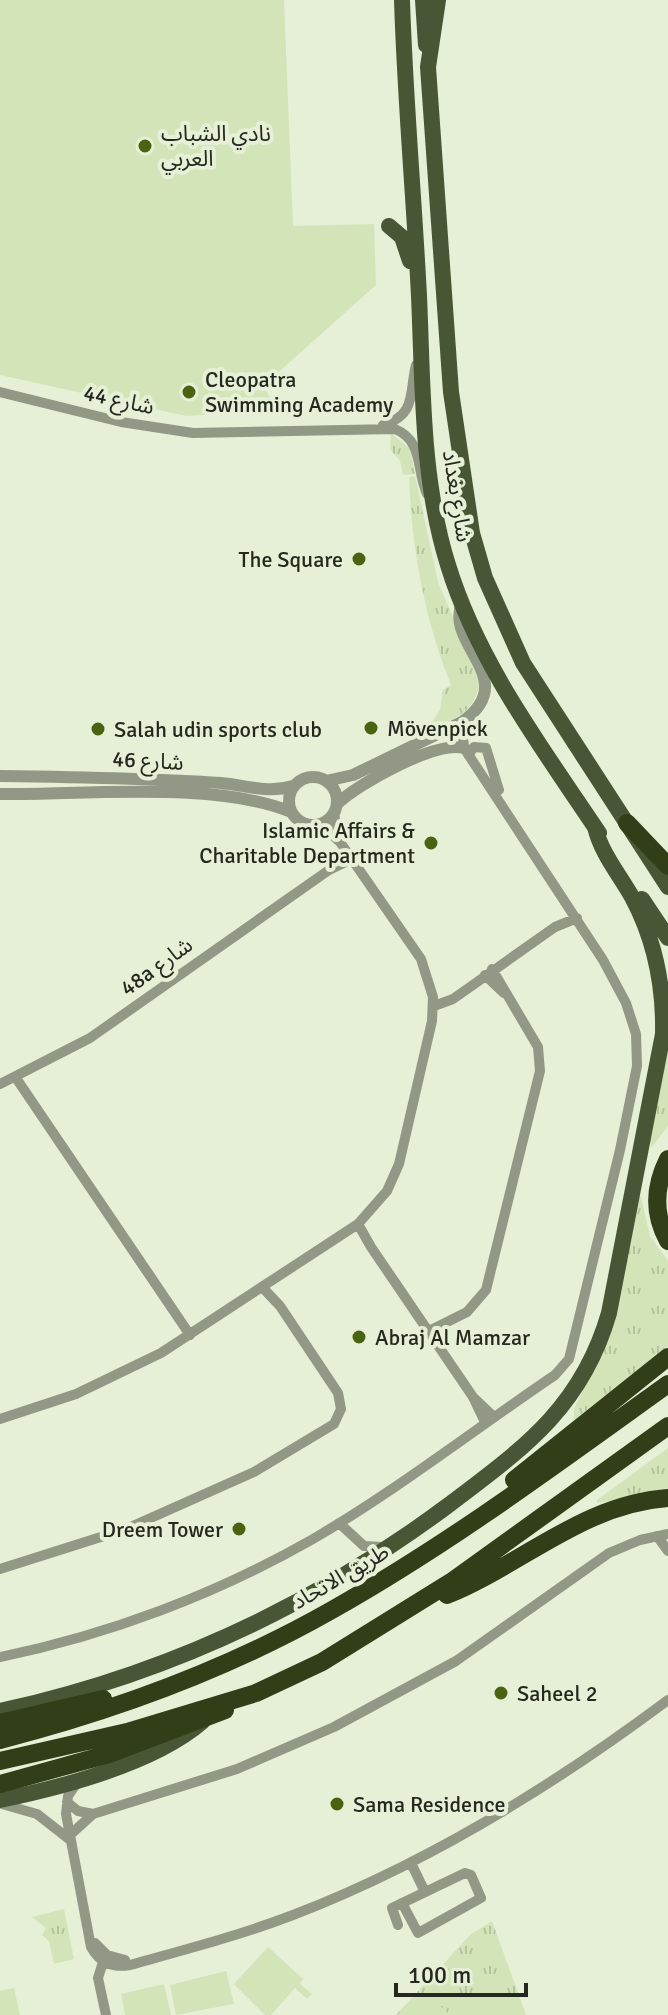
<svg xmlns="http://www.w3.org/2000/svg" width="668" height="2015" viewBox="0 0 668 2015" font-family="Signika,'Noto Sans Arabic',sans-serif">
  <defs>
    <pattern id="grass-tufts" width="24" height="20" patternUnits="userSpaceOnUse" patternTransform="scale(2)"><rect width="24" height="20" fill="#d3e4b9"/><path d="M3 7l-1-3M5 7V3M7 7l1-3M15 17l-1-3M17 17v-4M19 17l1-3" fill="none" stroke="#b5c49f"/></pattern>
  </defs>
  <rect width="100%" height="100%" fill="#e5f0d6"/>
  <path fill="url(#grass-tufts)" d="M391 433 410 449 415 474 403 475 400 461 390 449Z
    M415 476 438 582 480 681C476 709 457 722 429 726L440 710 443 690 451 685C424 617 412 550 409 477Z
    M668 1048V1126L652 1147 649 1142Z
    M638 1197H641L650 1236 668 1261V1346L574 1420V1409L608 1338Z
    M668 1448V1491L597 1503V1500Z
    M64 1909 74 1959 54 1964 49 1941 42 1935 46 1928 32 1917Z
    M492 1921 526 2015H396L471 1934Z"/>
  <path fill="#d3e4b9" d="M0 0H284L293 226 374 224 376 285 263 386 278 410 186 416 0 375Z
    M268 1947 303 1979 300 1984 312 1994 307 1999 295 1988 271 2015H265L234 1984Z
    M226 1971 234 2004 176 2015 170 1985Z
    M164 1984 171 2015H125L121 1994Z
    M494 1984 524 2013 522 2015H465Z
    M14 1988 20 2015H0V1991Z
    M428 1994 450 2015H408Z"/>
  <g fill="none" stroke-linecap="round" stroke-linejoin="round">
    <path stroke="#919986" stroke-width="10" d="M0 392 121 422 193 433 395 429C424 441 416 470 427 494
      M383 425C417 415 409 392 416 365
      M469 754 474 747 486 748 499 790
      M334 811 337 838
      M485 975 504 993
      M434 1006 453 999 555 927 577 918
      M16 1078 190 1335
      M0 1084 90 1038 329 870 352 859
      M358 1224 371 1247 473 1397 485 1422
      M427 1332 467 1312 486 1290 540 1071 538 1047 492 969
      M473 1397 493 1416
      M0 1419 76 1394 161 1353 358 1224 387 1191 399 1164 432 1021 433 997 421 959 340 842 327 830 313 825
      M339 1523 364 1546 383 1547
      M657 1536 668 1551
      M0 1569 126 1529 254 1472 334 1424 341 1409 338 1393 280 1306 263 1288
      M0 1657C108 1635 217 1594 313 1539 397 1490 475 1429 555 1375L569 1359 620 1150 637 1066 636 1034 626 1003 603 960 464 748 462 722
      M77 1783 68 1796 66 1814 91 1947C100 1963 112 1968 130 1965 184 1950 241 1935 293 1915 428 1863 553 1786 668 1700
      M67 1802 78 1811 93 1814
      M2 1804 37 1814 69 1839
      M71 1834 93 1814 237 1769 334 1727 456 1661 609 1553 640 1540 668 1534
      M411 1863 425 1892
      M398 1925 392 1908 394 1907 465 1873 471 1875 481 1898 418 1933 402 1903
      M95 1943 107 1955 125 1960
      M103 1962 98 1978 106 2015"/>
    <path stroke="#919986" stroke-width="12" d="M0 776C74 777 147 778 221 783 246 785 267 794 293 786
      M289 801a24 24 0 1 1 48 0a24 24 0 1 1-48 0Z
      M326 781 353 775 462 722C522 679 444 645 462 603
      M0 794C82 795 218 781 291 812
      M337 804C359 783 435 741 464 748"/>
    <path stroke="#495635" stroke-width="16" d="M402 0C405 99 414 197 419 296 423 385 421 479 448 565 478 663 543 749 599 833
      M423 0 426 45
      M438 0 428 67 451 392 472 533 485 578 523 663 668 887
      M389 226 402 237 410 261
      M642 899 668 938
      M0 1711C165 1675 315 1605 450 1504 524 1448 582 1407 609 1313L663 1034C664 985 655 940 632 897 619 874 601 853 595 827
      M0 1800C63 1787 153 1764 202 1722"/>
    <path stroke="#313e18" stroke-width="18" d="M627 823 668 866
      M668 1159C654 1187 653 1214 668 1241
      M514 1480 668 1357
      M447 1595C523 1564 583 1504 668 1498
      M0 1723 103 1699
      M0 1740C113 1711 230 1668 332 1610 449 1544 558 1463 668 1384
      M0 1761 127 1732 256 1693 322 1662 451 1582 668 1426
      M0 1784 109 1754 225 1710"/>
  </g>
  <g fill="#4a6311" stroke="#e5f0d6" stroke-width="3">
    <circle cx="145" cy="146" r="8"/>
    <circle cx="189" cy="392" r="8"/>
    <circle cx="359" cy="559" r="8"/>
    <circle cx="371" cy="728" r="8"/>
    <circle cx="98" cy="729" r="8"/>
    <circle cx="431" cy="843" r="8"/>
    <circle cx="359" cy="1337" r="8"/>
    <circle cx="239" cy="1529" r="8"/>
    <circle cx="501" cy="1693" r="8"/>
    <circle cx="337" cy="1804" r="8"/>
  </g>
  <g text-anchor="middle" stroke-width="8" stroke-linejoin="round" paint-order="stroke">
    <g font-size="22" fill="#25281f" stroke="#e5f0d6" text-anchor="start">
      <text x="161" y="141">نادي الشباب<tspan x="161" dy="25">العربي</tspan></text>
      <text x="205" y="387">Cleopatra<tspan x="205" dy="25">Swimming Academy</tspan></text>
      <text x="343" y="567" text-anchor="end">The Square</text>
      <text x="387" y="736">Mövenpick</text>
      <text x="114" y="737">Salah udin sports club</text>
      <text x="415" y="838" text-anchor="end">Islamic Affairs &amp;<tspan x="415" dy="25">Charitable Department</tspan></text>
      <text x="375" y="1345">Abraj Al Mamzar</text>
      <text x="223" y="1537" text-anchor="end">Dreem Tower</text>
      <text x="517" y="1701">Saheel 2</text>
      <text x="353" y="1812">Sama Residence</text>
    </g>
    <g font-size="22" fill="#25281f" stroke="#e5f0d6">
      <text transform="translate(119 399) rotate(12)" y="8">شارع 44</text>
      <text transform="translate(458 496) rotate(81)" y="8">شارع بغداد</text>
      <text transform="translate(148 760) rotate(3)" y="8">شارع 46</text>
      <text transform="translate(156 966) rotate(-36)" y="8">48a شارع</text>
      <text transform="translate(340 1576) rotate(-30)" y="8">طريق الاتحاد</text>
    </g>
  </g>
  <path d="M396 1983v12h130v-12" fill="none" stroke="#25281f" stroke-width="4"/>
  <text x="408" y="1983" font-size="24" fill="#25281f" stroke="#e5f0d6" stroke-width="6" paint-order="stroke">100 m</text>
</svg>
